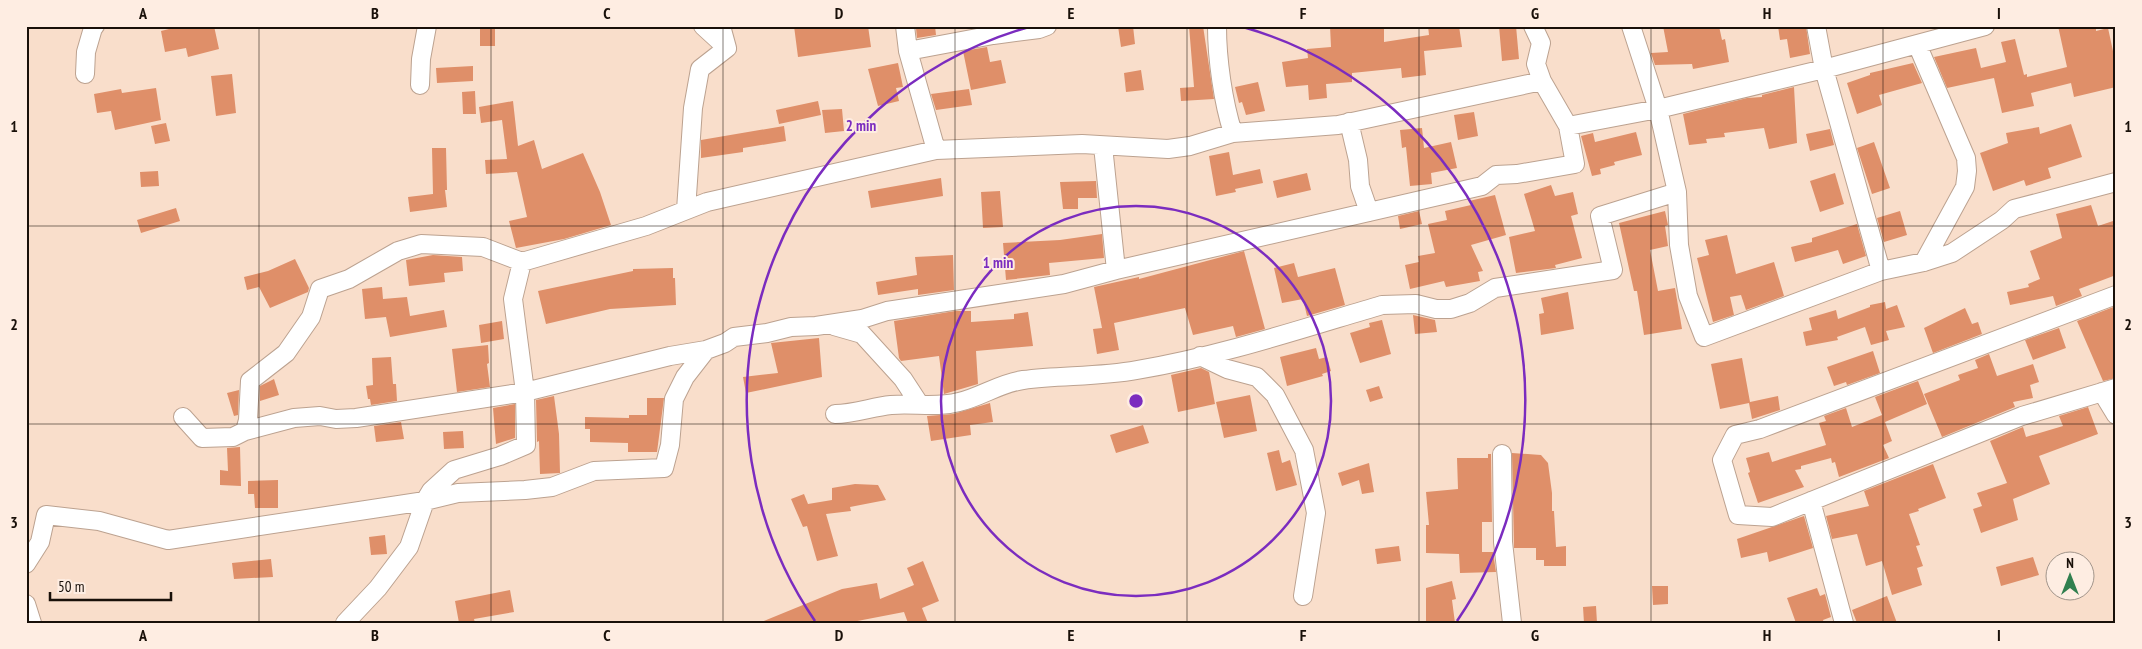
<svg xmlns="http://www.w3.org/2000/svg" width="2142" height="649" viewBox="0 0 2142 649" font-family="'PT Sans Narrow',sans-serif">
  <rect width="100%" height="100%" fill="#f9decb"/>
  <path fill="#df8f69" d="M181 26H214L219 49 188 57 186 48 165 52 161 31Z
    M480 26H495V46H480Z
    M794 26H868L871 47 798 57Z
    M923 26H935L936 35 917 38 916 28Z
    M1118 26H1133L1135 44 1121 47Z
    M1189 26H1203L1214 99 1181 101 1180 88 1194 87Z
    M1330 26H1384V42L1429 35 1428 26H1459L1462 47 1424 51 1426 75 1402 78 1401 68 1352 73V82L1326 84 1327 98 1309 100 1308 85 1286 87 1282 62 1308 58 1307 49 1331 47Z
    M1499 26H1516L1519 59 1502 61Z
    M1663 26H1719L1722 40 1725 39 1729 62 1693 69 1692 64 1655 65 1651 53 1668 52Z
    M1778 26H1806L1810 54 1790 58 1787 39 1780 40Z
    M2058 26H2096V31L2108 28 2116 65V87L2074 97 2071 83 2031 93 2034 106 2002 113 1994 78 1947 88 1934 57 1976 48 1981 68 2006 62 2001 42 2015 39 2024 75 2027 74V77L2067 67Z
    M987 47 990 62 1001 60 1006 83 971 90 963 51Z
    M898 63 903 87 896 88 899 101 878 106 868 69Z
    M1913 63 1922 83 1879 95 1882 105 1857 114 1847 83 1870 75V73Z
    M473 66V81L437 83 436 68Z
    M1141 70 1144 90 1126 92 1124 73Z
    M232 74 236 113 216 116 211 76Z
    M1258 82 1265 111 1246 115 1242 102 1239 103 1235 87Z
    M1794 87 1797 143 1769 149 1764 128 1724 133 1725 137 1706 139 1707 143 1689 145 1683 114 1747 98 1762 97V95Z
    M156 88 161 120 115 130 111 111 97 113 94 94 121 89 122 93Z
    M969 89 972 105 936 110 931 94Z
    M475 91 476 114H463L462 92Z
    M513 101 518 146 534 140 542 169 583 153 600 192 611 225 564 239 516 248 509 221 527 217 517 172 486 174 485 160 507 159 502 120 481 123 479 107Z
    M818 101 821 115 779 124 776 110Z
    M842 109 844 131 825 133 822 110Z
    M1474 112 1478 136 1458 140 1454 115Z
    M166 123 170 141 155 144 151 126Z
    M2071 124 2082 157 2048 168 2051 178 2026 186 2024 180 1993 191 1980 153 2008 143 2006 133 2039 127 2040 134Z
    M784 126 786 141 743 148V152L701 158V140Z
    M1422 128 1424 148 1451 142 1457 168 1431 173 1432 184 1410 186 1406 147 1402 148 1400 130Z
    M1830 129 1834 145 1810 151 1806 134Z
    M1636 132 1642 155 1614 162 1615 165 1600 169 1601 174 1592 176 1581 136 1593 133 1595 142Z
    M1874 142 1890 188 1872 194 1857 148Z
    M432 148H446L447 190H445L447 207 410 212 408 197 433 194Z
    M1229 152 1233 175 1260 169 1263 183 1235 189 1236 192 1216 196 1209 156Z
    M158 171 159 186 141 187 140 172Z
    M1307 173 1311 190 1277 198 1273 181Z
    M1835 173 1844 204 1820 212 1810 181Z
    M941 178 943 196 871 208 868 191Z
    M1096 181 1097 198H1078V209H1063L1060 182Z
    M1551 185 1555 196 1573 192 1578 214 1571 216 1582 258 1555 265 1556 268 1516 273 1509 237 1535 231 1524 194Z
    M1000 191 1003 227 983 228 981 192Z
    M1495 195 1506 235 1471 245 1483 271 1478 272 1480 281 1446 287 1444 281 1410 289 1405 265 1419 262 1418 256 1435 253 1428 224 1447 220 1445 211 1471 205 1469 201Z
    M2091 205 2098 226 2116 220V275L2079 289 2082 296 2056 306 2053 296 2010 305 2007 292 2029 287 2028 284 2040 279 2030 251 2062 238 2056 214Z
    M176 208 180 221 141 233 137 220Z
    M1419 211 1422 224 1400 229 1398 216Z
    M1665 211 1668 225 1665 226 1668 246 1650 250 1658 291 1675 288 1682 329 1644 335 1637 291H1634L1619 223Z
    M1900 211 1907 235 1884 242 1877 218Z
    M1857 224 1866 256 1843 264 1838 250 1795 262 1791 247 1812 242V238Z
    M1102 234 1104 258 1049 263 1050 275 1006 280 1003 243 1060 240Z
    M1727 235 1736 274 1774 262 1784 296 1746 310 1741 295 1730 297 1734 315 1713 322 1697 258 1709 255 1705 240Z
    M1244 251 1265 329 1236 337 1233 326 1193 335 1185 308 1114 323 1119 350 1097 354 1093 329 1102 328 1094 287 1139 277V279Z
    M433 255 462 257 463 271 444 273 445 282 409 286 406 260Z
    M953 255 954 290 918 295V289L878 295 876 282 917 275 915 257Z
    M295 259 309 288 308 292 270 308 259 287 247 290 244 277 268 271Z
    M1294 263 1298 277 1335 268 1345 305 1307 316 1303 299 1282 303 1274 268Z
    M673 268V278H675L676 305 610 309 546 324 538 291 633 271V269Z
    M382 287 383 299 407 297 410 316 444 310 447 327 390 337 386 317 365 319 362 289Z
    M1568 292 1574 329 1541 335 1539 314 1544 313 1541 298Z
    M1885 302 1886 309 1897 305 1905 327 1886 331 1889 340 1871 345 1865 327 1837 337 1838 340 1806 346 1803 332 1812 330 1809 318 1836 310 1838 319 1870 307V305Z
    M2116 306V378L2103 381 2077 321Z
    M1965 308 1972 324 1978 322 1982 334 1933 353 1924 328Z
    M955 311H971V322L1014 319V314L1028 312 1033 346 976 351 978 384 944 394 939 356 901 361 899 358 894 321Z
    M1413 315 1435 320 1437 332 1415 334Z
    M1382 320 1391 354 1360 363 1350 333 1370 327 1369 323Z
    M502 321 504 339 481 343 479 325Z
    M2059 328 2066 348 2033 360 2025 340Z
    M819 338 822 377 746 393 743 377 778 373 771 343Z
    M488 345 489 363 487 364 490 387 457 392 452 349Z
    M1316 348 1319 359 1327 357 1331 371 1322 374 1323 376 1287 386 1280 357Z
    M1873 351 1880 373 1847 385 1846 382 1834 386 1827 367Z
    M1989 354 1997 376 2033 364 2039 382 2030 385 2033 398 2013 402 2015 407 1942 437 1924 394 1960 380 1958 375 1978 368 1975 360Z
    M391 357 393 384H396L397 401 371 405 370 399H368L366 386 373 385 372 358Z
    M1742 358 1750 402 1778 396 1780 410 1752 419 1749 403 1720 409 1711 364Z
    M1201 368 1209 372 1215 404 1178 412 1171 375Z
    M274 379 279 395 260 401V386Z
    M1918 381 1927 404 1885 422 1892 441 1883 445 1889 458 1839 477 1835 462 1832 463 1831 458 1801 466V469L1795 470 1804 487 1758 503 1748 473 1750 472 1746 458 1769 452 1772 462 1826 445 1819 423 1826 421 1824 416 1846 408 1852 427 1882 415 1875 397Z
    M1379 386 1383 398 1370 402 1366 390Z
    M239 390 238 415 234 416 227 393Z
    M1250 395 1257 431 1224 438 1216 402Z
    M554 396 559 434 560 473 540 474 539 441 537 442 536 400Z
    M647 398H664L657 452H628V443L590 442V429H585V417L629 418V415H647Z
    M990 403 993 422 970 425 971 435 931 441 927 416 953 414Z
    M515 404V438L496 444 493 408Z
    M2088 407 2098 434 2039 456 2050 484 2013 499 2018 520 1981 533 1973 509 1982 506 1977 493 2007 483 1990 441 2023 427 2026 437 2063 426 2059 416Z
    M401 422 404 439 376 442 374 426Z
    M1143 425 1149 443 1116 453 1110 435Z
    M463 431 464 448 444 449 443 432Z
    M240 447 241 486 220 485V470L228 471 227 448Z
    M1279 450 1282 463 1290 460 1297 485 1276 491 1267 453Z
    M1512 453 1541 455 1548 463 1552 493V511H1554L1556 547 1566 546V566H1544V560H1536V548H1514Z
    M1488 454H1491L1492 522H1482V552H1493L1496 572 1460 573 1459 554 1426 553V525H1429L1426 492 1458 489 1457 458H1488Z
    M1369 463 1374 492 1362 494 1359 480 1342 486 1338 473Z
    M1933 464 1946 498 1918 509 1919 511 1909 514 1920 545 1916 546 1923 566 1917 568 1922 585 1892 595 1882 561 1866 566 1857 534 1832 539 1826 516 1869 506 1864 491Z
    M278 480V508H255L254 494H248V481Z
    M855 484 878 485 886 500 850 507 851 511 826 514 838 556 817 561 807 526 803 527 791 499 804 494 808 504 832 500V488Z
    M1804 516 1813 548 1769 562 1767 552 1741 558 1737 539Z
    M385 535 387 554 371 555 369 537Z
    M1399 546 1401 561 1377 564 1375 549Z
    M2033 557 2039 575 2001 586 1996 567Z
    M271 559 273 577 234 579 232 563Z
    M923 561 939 601 922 608 928 623H908L904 612 847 623H759L842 589 877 583 880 599 914 585 907 568Z
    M1452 581 1456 599 1452 600 1455 623H1426V588Z
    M1652 586H1668V604L1653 605Z
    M1817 588 1820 596 1825 594 1831 617 1823 620 1824 623H1796L1787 598Z
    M510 590 514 612 474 619 475 623H459L455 601Z
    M1887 596 1897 623H1857L1852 610Z
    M1596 606 1597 623H1584L1583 607Z"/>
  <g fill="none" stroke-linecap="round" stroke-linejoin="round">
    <g stroke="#bca290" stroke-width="20">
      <path id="minor" d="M703 26 727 48
        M905 26 908 51 936 150
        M1217 26C1217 59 1223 102 1233 133
        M1533 26 1541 43 1536 64 1542 81 1568 126 1658 109 1824 69 1985 26
        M1816 26 1824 69 1881 271
        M1917 44 1966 158 1967 171 1965 187 1924 262
        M908 51 993 35 1039 29 1047 26
        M85 74 86 52 93 28 95 26
        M420 85 421 59 427 26
        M1349 122 1358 160 1360 186 1369 212
        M1103 146 1116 270
        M1677 192 1679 245 1688 296 1704 337 1881 271 1924 262 1952 253 2002 220 2014 209 2116 182
        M686 210 693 108 700 69 727 48 721 26
        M2116 295 1760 429 1735 435 1722 460 1738 515 1772 517 2022 416 2116 388
        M834 326 862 334 903 379 920 405
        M1200 356 1227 369 1257 377 1275 395 1304 450 1316 513 1303 596
        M2102 392 2116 415
        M835 414C854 414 872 407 891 405 914 403 937 408 959 402 981 397 1000 383 1023 380 1061 375 1099 377 1137 370 1220 356 1301 329 1382 305L1416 304 1436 309H1451L1470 303 1495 288 1613 270 1600 216 1677 192 1658 109 1631 26
        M183 417 202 438 233 437 245 431 248 420 250 381 286 353 311 317 320 289 349 279 398 251 421 244 483 247 522 262 646 226 707 202 936 150 1082 144 1168 149 1190 146 1233 133 1338 125 1542 81
        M245 431 294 418 320 416 336 419 356 418 525 392 670 356 706 350 725 343 734 337 767 333 791 327 816 326 862 319 887 311 1064 284 1116 270 1482 186 1496 175 1517 174 1575 164 1568 126
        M1502 454 1503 542 1512 623
        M1811 501 1844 623
        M26 564 40 542 46 515 99 521 168 540 425 501 458 493 525 490 552 487 594 471 664 468 670 445 674 399 685 377 706 350
        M26 604 32 623
        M345 623 378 588 409 547 425 501 431 491 454 470 500 456 526 445 525 392 513 299 522 262"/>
    </g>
    <use href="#minor" stroke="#fff" stroke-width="18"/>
  </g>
  <path fill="none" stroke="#191009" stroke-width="1" stroke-opacity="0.55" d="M259 26V623M491 26V623M723 26V623M955 26V623M1187 26V623M1419 26V623M1651 26V623M1883 26V623M26 226H2116M26 424H2116"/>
  <g fill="none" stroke="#7b2cbf" stroke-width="2.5">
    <circle cx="1136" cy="401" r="195"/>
    <path d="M815 621A389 389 0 0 1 1029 27M1243 27A389 389 0 0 1 1457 621"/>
  </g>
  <circle cx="1136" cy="401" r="8" fill="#7b2cbf" stroke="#feede2" stroke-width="2.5"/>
  <g font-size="15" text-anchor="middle" font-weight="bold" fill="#7b2cbf" stroke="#feede2" stroke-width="4" stroke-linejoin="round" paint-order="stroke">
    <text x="861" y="131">2 min</text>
    <text x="998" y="268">1 min</text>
  </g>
  <rect width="2142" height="649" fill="none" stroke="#feede2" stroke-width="55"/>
  <g transform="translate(2070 576)"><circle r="24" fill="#feede2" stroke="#a2958b"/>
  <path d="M0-4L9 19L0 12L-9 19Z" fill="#317f4f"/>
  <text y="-8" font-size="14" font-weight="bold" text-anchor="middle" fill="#191009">N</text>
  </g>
  <path d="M50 592v8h121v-8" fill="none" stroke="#191009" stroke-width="2.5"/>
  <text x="58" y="592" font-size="15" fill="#191009" stroke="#feede2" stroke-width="4" paint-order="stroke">50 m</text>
  <rect x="28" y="28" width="2086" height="594" fill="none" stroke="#191009" stroke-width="2"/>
  <g font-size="16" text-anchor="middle" font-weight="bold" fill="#191009">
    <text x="143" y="19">A</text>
    <text x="375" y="19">B</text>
    <text x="607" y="19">C</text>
    <text x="839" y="19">D</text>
    <text x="1071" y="19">E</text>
    <text x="1303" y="19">F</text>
    <text x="1535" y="19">G</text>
    <text x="1767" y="19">H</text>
    <text x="1999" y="19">I</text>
    <text x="14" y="132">1</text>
    <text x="2128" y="132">1</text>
    <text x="14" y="330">2</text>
    <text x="2128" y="330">2</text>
    <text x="14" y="528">3</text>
    <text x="2128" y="528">3</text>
    <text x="143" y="641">A</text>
    <text x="375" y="641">B</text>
    <text x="607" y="641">C</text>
    <text x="839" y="641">D</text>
    <text x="1071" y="641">E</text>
    <text x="1303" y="641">F</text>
    <text x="1535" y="641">G</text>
    <text x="1767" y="641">H</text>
    <text x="1999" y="641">I</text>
  </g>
</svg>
